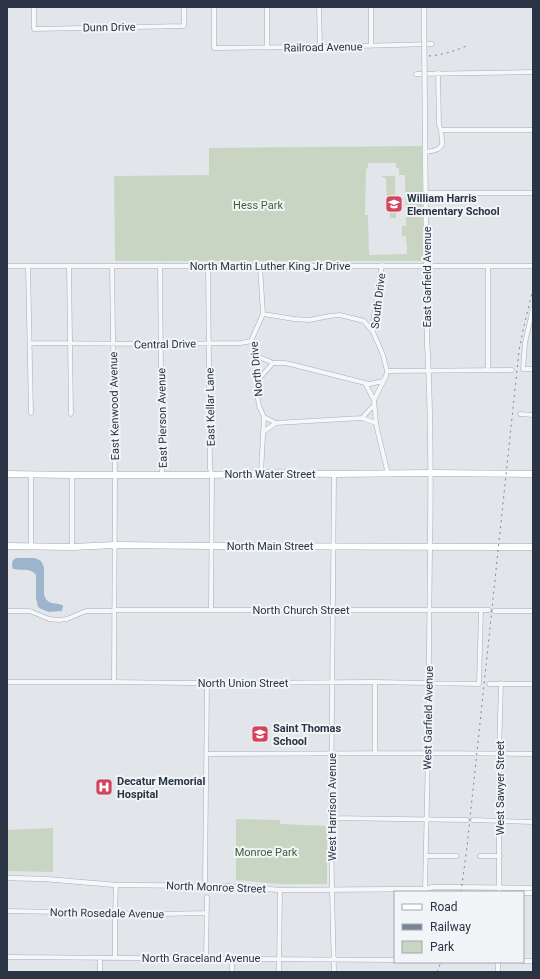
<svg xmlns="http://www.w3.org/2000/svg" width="540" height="979" viewBox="0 0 540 979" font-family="Roboto,sans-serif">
  <rect width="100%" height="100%" fill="#e2e6eb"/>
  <path fill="#c8d5c3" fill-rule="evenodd" d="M422 146 423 261H115L114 176 209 175V148ZM368 163H396V168H399V175H405L406 226H402V236H406V244H407V254L369 255 368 215H365L366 169 368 168Z
    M382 176H395L396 218H390V205L387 204 386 178 382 177Z
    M236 819 280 820V824L327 826V884H280L236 880Z
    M53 828V872L7 871V830Z"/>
  <path fill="#9db5cc" d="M16 558H35L41 561 44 567V595C48 605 53 602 62 605L63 606 62 611 49 612 41 609 38 607 36 598V575C30 567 21 571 13 569 11 564 12 560 16 558Z"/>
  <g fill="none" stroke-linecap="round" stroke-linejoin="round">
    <g stroke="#a7adb6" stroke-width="5">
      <path id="minor" d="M34 7V29L184 26V7
        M214 7V48L320 47 432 44
        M267 7V48
        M319 7 320 47
        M371 7V46
        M438 73 439 125 441 130
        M416 74 533 72
        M426 152C432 151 444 150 442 140 442 137 441 134 441 130H533
        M426 193H533
        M382 265 374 316 373 332 383 355 387 371 386 376 374 400 376 423 378 433 388 474
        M28 266 31 413
        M69 266 71 414
        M112 266 115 475 114 682
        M160 266 162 475
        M208 266 210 469 212 475 211 610
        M260 266 263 314 251 341 255 350 257 360V389L258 399 259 406 264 417 261 473
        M533 308 525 343 523 369H533
        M263 314 294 319 309 320 330 316 340 315 364 321 373 332
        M30 343 161 344 241 343 251 341
        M257 356 273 363H285L294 365 365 383 370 384 383 381
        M488 370V266
        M387 371 512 370
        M258 380 273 363
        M365 383 374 400
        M520 414 533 415
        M264 417 276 423 362 418 376 423
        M362 418 374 405
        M263 432 276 423
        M31 546V474
        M72 547V475
        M114 610H489
        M7 611H30L49 619 59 620 67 619 86 611H114
        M494 611H533
        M7 682H112L190 683 375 682 479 684 481 610
        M489 684H533
        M375 753V682
        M206 754 428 753 533 754
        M331 818 467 820
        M473 820 533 822
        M426 856H457
        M480 856H500
        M205 885 207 683
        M425 889 428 753 430 547
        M499 892V753L501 683
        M7 911 161 914 206 913
        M7 957 395 960
        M115 958V913L116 885
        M206 958 207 897
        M523 961H533
        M100 972V958
        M232 972V958
        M279 972 280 890
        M334 972 332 890 331 818 334 474
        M498 972V962"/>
    </g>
    <g stroke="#a7adb6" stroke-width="5.5">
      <path id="tertiary" d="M425 136 427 340C431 409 431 478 430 547
        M7 266H533
        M7 878 45 879 116 885 225 886 280 890 425 889 433 887 533 888
        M523 893H533"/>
    </g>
    <g stroke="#a1abb7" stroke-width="7">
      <path id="primary" d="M7 474 72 475H212L261 473 334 474 431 473 533 474
        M7 546 72 547 115 545 212 546 533 547"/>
    </g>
    <use href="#minor" stroke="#f5f7f9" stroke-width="4"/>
    <use href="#tertiary" stroke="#f5f7f9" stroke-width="4.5"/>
    <use href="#primary" stroke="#fff" stroke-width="6"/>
    <path stroke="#7b8695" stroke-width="1" stroke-dasharray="2 4" stroke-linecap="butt" d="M468 8V7
      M429 56C443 55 454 51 467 46
      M461 892 467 847 519 351 523 330 533 289
      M437 972 441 962"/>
    <g stroke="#a7adb6" stroke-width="5.5" stroke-linecap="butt">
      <path id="tertiary-bridge" d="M424 7 425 136"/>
    </g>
    <use href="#tertiary-bridge" stroke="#f5f7f9" stroke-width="4.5"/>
  </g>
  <defs>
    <g id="school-square" transform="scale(0.9)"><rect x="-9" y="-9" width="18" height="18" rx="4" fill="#d3455d" stroke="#f2f5f8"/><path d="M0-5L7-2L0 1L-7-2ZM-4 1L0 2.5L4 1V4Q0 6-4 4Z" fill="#fff"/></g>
    <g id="hospital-square" transform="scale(0.9)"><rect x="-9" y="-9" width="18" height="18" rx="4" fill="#d3455d" stroke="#f2f5f8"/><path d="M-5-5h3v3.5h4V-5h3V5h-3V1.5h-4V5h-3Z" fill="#fff"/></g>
  </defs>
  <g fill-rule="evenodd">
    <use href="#school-square" x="394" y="204"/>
    <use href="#school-square" x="260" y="734"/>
    <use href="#hospital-square" x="104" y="787"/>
  </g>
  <g text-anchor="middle" stroke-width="4" stroke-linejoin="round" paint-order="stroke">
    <g font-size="11" fill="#2a3444" stroke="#f2f5f8">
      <text transform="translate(109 27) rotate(-1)" y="4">Dunn Drive</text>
      <text transform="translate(323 47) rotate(-1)" y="4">Railroad Avenue</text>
      <text x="270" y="270">North Martin Luther King Jr Drive</text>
      <text transform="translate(427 277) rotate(-90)" y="4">East Garfield Avenue</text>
      <text transform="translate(378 301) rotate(-83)" y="4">South Drive</text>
      <text transform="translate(165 344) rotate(-1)" y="4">Central Drive</text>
      <text transform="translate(256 369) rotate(-95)" y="4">North Drive</text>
      <text transform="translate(114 406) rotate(-91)" y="4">East Kenwood Avenue</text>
      <text transform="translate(210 407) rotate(-91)" y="4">East Kellar Lane</text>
      <text transform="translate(162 418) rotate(-91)" y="4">East Pierson Avenue</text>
      <text x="270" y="478">North Water Street</text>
      <text x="270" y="550">North Main Street</text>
      <text x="301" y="614">North Church Street</text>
      <text x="243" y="687">North Union Street</text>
      <text transform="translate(428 718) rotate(-89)" y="4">West Garfield Avenue</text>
      <text transform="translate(500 788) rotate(-90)" y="4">West Sawyer Street</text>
      <text transform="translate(332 807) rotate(-90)" y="4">West Harrison Avenue</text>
      <text transform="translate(216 887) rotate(2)" y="4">North Monroe Street</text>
      <text transform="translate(107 913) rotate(1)" y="4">North Rosedale Avenue</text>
      <text x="201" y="962">North Graceland Avenue</text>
    </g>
    <g font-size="11" font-weight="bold" fill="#2a3444" stroke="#f2f5f8" text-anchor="start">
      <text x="407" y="202">William Harris<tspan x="407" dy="13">Elementary School</tspan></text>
      <text x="273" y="732">Saint Thomas<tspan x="273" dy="13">School</tspan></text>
      <text x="117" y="785">Decatur Memorial<tspan x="117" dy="13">Hospital</tspan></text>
    </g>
    <g font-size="11" fill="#3f6036" stroke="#f2f5f8">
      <text x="258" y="209">Hess Park</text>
      <text x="266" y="856">Monroe Park</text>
    </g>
  </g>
  <rect width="540" height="979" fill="none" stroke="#2a3444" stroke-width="16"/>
  <rect x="394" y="891" width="130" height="72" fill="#f2f5f8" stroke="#a2a8b0"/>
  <rect x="402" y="904" width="20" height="6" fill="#ffffff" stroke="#a2a8b0"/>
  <text x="430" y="911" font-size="12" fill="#2a3444">Road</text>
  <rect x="402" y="924" width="20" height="6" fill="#7b8695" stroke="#a2a8b0"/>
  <text x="430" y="931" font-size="12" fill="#2a3444">Railway</text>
  <rect x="402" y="941" width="20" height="12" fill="#c8d5c3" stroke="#a2a8b0"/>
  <text x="430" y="951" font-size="12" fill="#2a3444">Park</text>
</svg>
